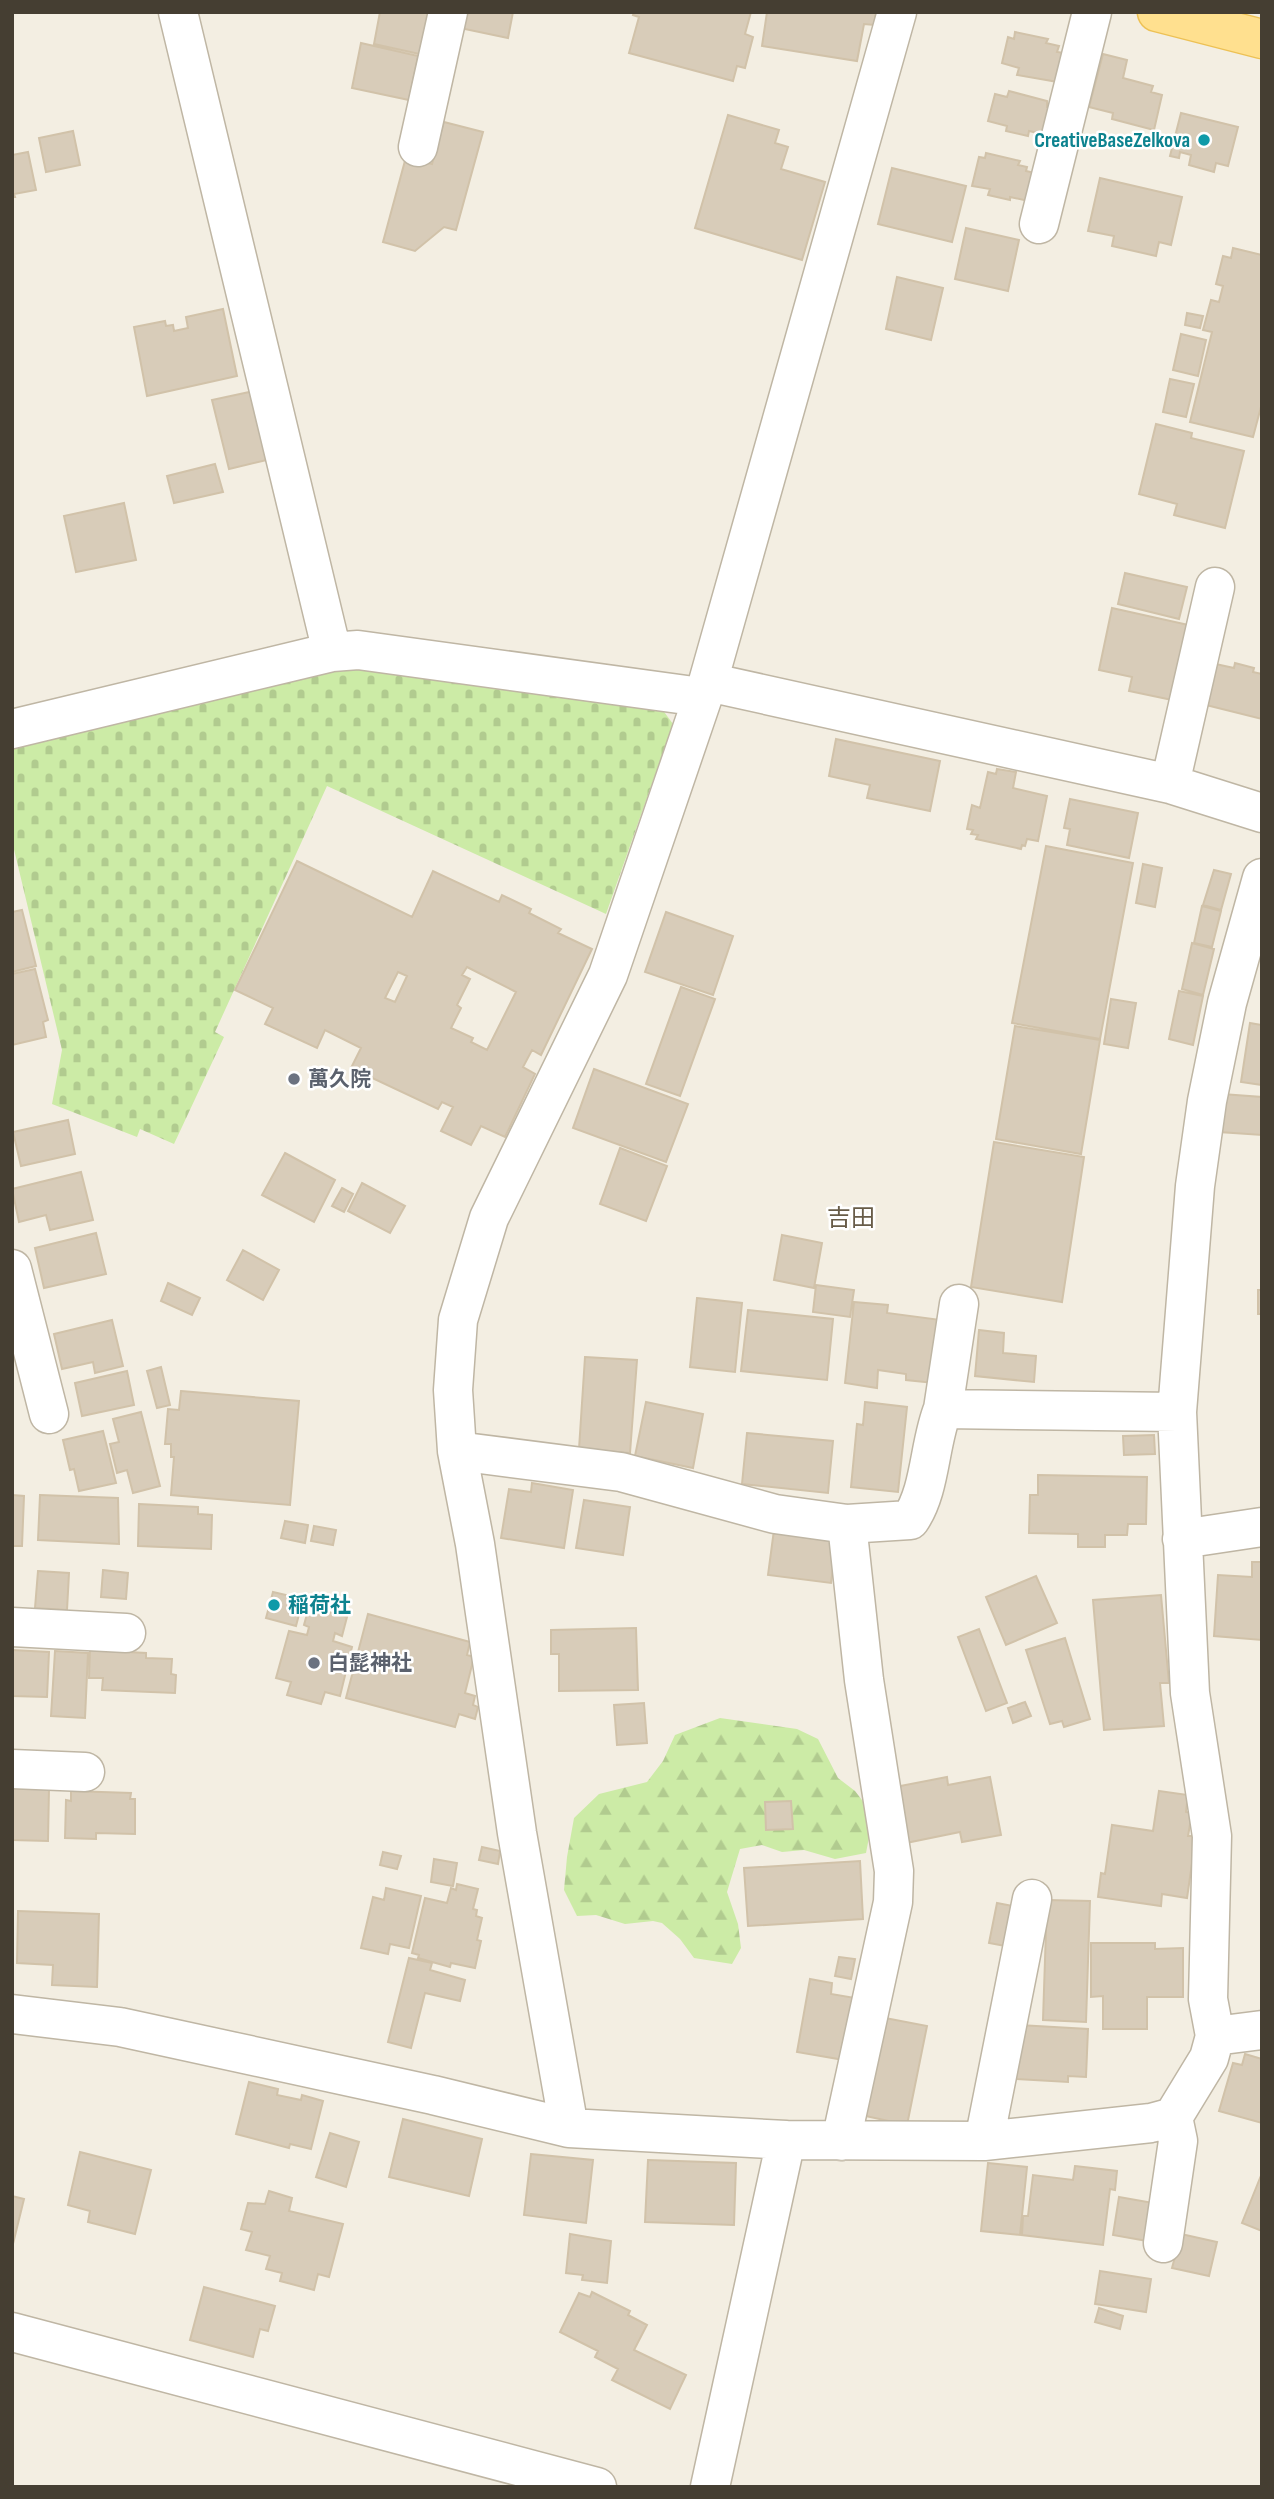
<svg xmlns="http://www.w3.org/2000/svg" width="1274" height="2499" viewBox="0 0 1274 2499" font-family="'Sofia Sans Condensed','Noto Sans JP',sans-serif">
  <defs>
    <pattern id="forest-firs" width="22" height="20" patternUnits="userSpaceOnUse" patternTransform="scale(1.75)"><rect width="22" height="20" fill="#cceba6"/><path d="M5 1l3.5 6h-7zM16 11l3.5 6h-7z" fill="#b1cb8f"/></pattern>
    <pattern id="cemetery-stones" width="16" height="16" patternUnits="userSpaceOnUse" patternTransform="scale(1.75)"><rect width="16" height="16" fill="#cceba6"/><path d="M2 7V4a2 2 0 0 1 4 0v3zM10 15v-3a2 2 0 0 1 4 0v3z" fill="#b1cb8f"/></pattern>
  </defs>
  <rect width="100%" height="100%" fill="#f3eee2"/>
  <path fill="url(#forest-firs)" d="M720 1718 797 1729 818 1739 838 1778 855 1791 865 1804 870 1832 866 1853 835 1859 804 1850 782 1852 762 1845 740 1849 727 1892 738 1924 741 1948 732 1964 694 1958 680 1939 662 1923 653 1921 625 1924 596 1915 577 1916 564 1890 567 1857 574 1818 599 1794 647 1782 663 1761 675 1735Z"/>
  <path fill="url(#cemetery-stones)" d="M354 666 662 709 673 724 606 914 327 786 215 1032 224 1037 174 1144 140 1129 137 1137 52 1104 62 1050 12 841V749Z"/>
  <path fill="#d8ccb9" stroke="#d1c2a9" stroke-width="2" fill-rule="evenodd" d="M380 12H433L424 55 374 44Z
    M463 12H513L508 38 460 28Z
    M634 12H751L745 34 753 37 745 68 737 66 733 81 629 53 639 17 633 15Z
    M767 12H876L874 25 864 24 857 61 762 46Z
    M1015 32 1048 39 1046 43 1059 46 1057 52 1065 53 1058 82 1017 75 1019 68 1002 63 1008 37 1014 39Z
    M361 43 418 56 409 100 352 88Z
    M1103 54 1127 60 1123 78 1153 86 1151 92 1162 95 1154 130 1112 119 1113 113 1089 107Z
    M1009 91 1047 101V107L1052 109 1046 135 1029 131 1028 136 1006 131 1007 126 988 121 995 94 1007 97Z
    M1181 113 1238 127 1228 166 1216 163 1214 172 1189 165 1191 155 1180 152 1179 158 1170 156Z
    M728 115 779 130 775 143 788 147 781 169 825 182 802 260 695 228Z
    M444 122 483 132 456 230 444 227 415 251 383 242 406 157 432 164Z
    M73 131 80 165 46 172 39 138Z
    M28 152 36 190 14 194 15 197H12V155Z
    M986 153 1020 161 1018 165 1027 167 1026 171 1035 173 1029 201 1010 197V200L988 195 990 189 972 186 979 157 985 158Z
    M892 168 966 186 952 242 878 224Z
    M1100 178 1182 197 1171 245 1159 242 1156 256 1112 246 1114 236 1088 231Z
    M966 228 1019 240 1008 291 955 279Z
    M1233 248 1262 255V403L1253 437 1190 422 1212 332 1203 330 1211 300 1219 302 1223 286 1216 284 1223 256 1231 258Z
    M897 277 943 288 931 340 886 329Z
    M223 309 237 376 147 396 134 327 165 321 166 326 173 325 174 331 188 328 186 317Z
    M1187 313 1203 316 1200 328 1185 325Z
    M1181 334 1206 340 1198 376 1173 370Z
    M1170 379 1194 384 1186 417 1163 412Z
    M254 391 271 459 229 469 212 400Z
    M1156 424 1192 433 1191 438 1244 451 1225 528 1174 515 1177 504 1139 494Z
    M215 464 223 492 174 503 167 476Z
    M124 503 136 560 76 572 64 516Z
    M1125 573 1187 587 1179 619 1118 604Z
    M1112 608 1193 626 1177 701 1129 691 1132 677 1099 670Z
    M1211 663 1234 668 1235 663 1254 668 1253 672 1262 674V719L1202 704Z
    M836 739 940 761 930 811 867 798 870 785 829 776Z
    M997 769 1016 772 1013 788 1047 796 1038 841 1027 839 1025 846 1022 845 1021 849 976 839 978 835 971 834 973 830 967 829 972 805 980 808 988 772 996 774Z
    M1070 799 1138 813 1129 858 1067 845 1070 829 1064 828Z
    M1046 846 1133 863 1100 1039 1012 1023Z
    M297 861 412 917 433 871 499 902 502 895 531 909 529 913 561 929 558 933 592 949 541 1055 532 1050 523 1067 535 1074 505 1137 481 1126 471 1145 441 1131 453 1107 442 1102 438 1109 351 1068 361 1048 325 1030 317 1048 265 1024 273 1008 235 990ZM467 967 516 992 487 1050 471 1042 473 1038 451 1028 461 1008 457 1005 470 979 462 975ZM398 972 407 976 395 1002 385 998Z
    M1143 864 1162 868 1155 907 1136 903Z
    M1214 870 1231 874 1221 910 1203 905Z
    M1202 906 1221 911 1212 947 1194 943Z
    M22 910 36 966 12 972V912Z
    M666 912 733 936 713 995 645 972Z
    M1192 943 1214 949 1203 995 1182 989Z
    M35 969 48 1020 43 1022 46 1037 12 1045V974Z
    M681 987 715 999 680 1096 646 1084Z
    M1179 991 1203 996 1193 1045 1169 1039Z
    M1111 999 1136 1003 1128 1048 1104 1044Z
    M1250 1023 1262 1025V1085L1241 1082Z
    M1015 1026 1100 1040 1081 1154 996 1139Z
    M594 1069 688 1104 666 1162 573 1128Z
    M1222 1094 1262 1097V1135L1219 1132Z
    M68 1120 75 1154 21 1166 13 1132Z
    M994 1142 1084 1157 1062 1302 971 1287Z
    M620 1148 667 1166 646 1221 600 1204Z
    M285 1153 335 1180 314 1222 262 1195Z
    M81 1172 93 1220 50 1230 46 1215 19 1222 12 1189Z
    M362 1183 405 1206 390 1233 348 1211Z
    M342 1188 353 1194 344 1212 332 1206Z
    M96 1233 106 1274 44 1288 35 1248Z
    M782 1235 822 1243 814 1288 774 1280Z
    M243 1250 279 1270 263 1300 227 1280Z
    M168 1283 200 1298 192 1315 161 1301Z
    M816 1285 854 1290 850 1317 813 1312Z
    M1258 1290H1262V1314H1258Z
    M697 1298 742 1303 735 1372 690 1367Z
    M854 1302 888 1305 887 1313 941 1320 934 1383 906 1380V1374L878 1370 877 1388 845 1383Z
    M748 1310 833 1319 827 1380 741 1371Z
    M112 1320 123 1366 95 1373 93 1362 62 1369 54 1334Z
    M979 1330 1004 1333 1003 1353 1036 1356 1034 1382 975 1376Z
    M585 1357 637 1360 630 1453 579 1449Z
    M161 1367 170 1405 157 1408 147 1371Z
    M127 1371 134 1405 82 1416 75 1383Z
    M181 1391 299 1401 290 1505 171 1495 174 1457H171V1444H165L168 1409 179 1410Z
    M646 1402 703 1414 693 1468 635 1456Z
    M865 1402 907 1407 898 1492 851 1487 857 1424 863 1425Z
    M141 1412 160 1486 133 1493 127 1470 117 1473 110 1444 119 1442 113 1419Z
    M103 1431 116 1483 79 1491 74 1469 70 1470 63 1440Z
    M747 1433 833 1441 828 1493 742 1484Z
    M1154 1435 1155 1454 1124 1455 1123 1436Z
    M1038 1475 1147 1477 1146 1524H1128L1127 1535H1105V1547H1078V1534L1029 1533 1030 1495H1038Z
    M532 1483 573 1490 564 1548 501 1538 509 1489 531 1492Z
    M12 1495 24 1496 22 1546H12Z
    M40 1495 118 1498 119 1544 38 1540Z
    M584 1500 630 1507 623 1555 576 1548Z
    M139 1504 198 1507V1514L212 1515 211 1549 138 1546Z
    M285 1521 308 1525 305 1543 281 1538Z
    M314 1526 336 1530 333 1545 311 1541Z
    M774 1530 837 1539 831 1583 768 1575Z
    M1252 1562H1262V1640L1214 1636 1218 1575 1252 1577Z
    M103 1570 128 1573 126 1599 101 1597Z
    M38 1571 69 1573 67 1610 35 1608Z
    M1036 1576 1057 1623 1006 1645 986 1597Z
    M273 1592 303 1599 296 1626 266 1618Z
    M1161 1595 1169 1683H1160L1164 1726 1104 1730 1093 1600Z
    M309 1607 347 1617 342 1636 335 1633 333 1641 352 1647 340 1696 325 1692 321 1704 287 1695 291 1682 276 1678 289 1631 307 1635 309 1627 304 1625Z
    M368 1614 470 1642 467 1655 474 1657 465 1693 475 1696 473 1705 478 1707 475 1719 459 1714 455 1727 346 1698Z
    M636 1628 638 1690 559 1691V1654H551V1630Z
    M979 1629 1007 1703 986 1711 958 1637Z
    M1065 1638 1090 1719 1064 1727 1062 1721 1050 1724 1026 1650Z
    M12 1650 49 1652 47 1697 12 1696Z
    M90 1650 146 1653V1658L172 1659 171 1674 176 1675 175 1693 102 1690 103 1678H89Z
    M55 1651 88 1653 85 1718 51 1716Z
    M1025 1702 1031 1716 1013 1723 1008 1708Z
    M644 1703 647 1743 617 1745 614 1705Z
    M947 1777 948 1785 990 1777 1001 1835 962 1842 960 1832 906 1843 895 1787Z
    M12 1788H49L48 1841 12 1840Z
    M71 1791 131 1793 130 1799H135V1834L96 1833V1839L65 1838 66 1800 71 1801Z
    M1159 1791 1188 1795 1186 1812 1192 1813 1188 1836H1196L1187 1898 1162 1894 1161 1906 1098 1897 1101 1873 1105 1874 1112 1825 1153 1831Z
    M791 1801 793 1829 766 1830 765 1802Z
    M482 1847 500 1851 498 1864 479 1860Z
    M383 1852 401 1856 397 1869 380 1865Z
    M434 1859 457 1863 453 1886 431 1882Z
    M860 1861 863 1919 748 1926 744 1868Z
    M457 1884 478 1889 473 1909 477 1910 476 1916 482 1918 477 1940 481 1941 475 1968 451 1963 450 1967 418 1958 419 1955 412 1953 425 1898 447 1903 451 1888 456 1890Z
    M386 1888 421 1896 409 1948 390 1944 388 1954 361 1948 373 1897 384 1900Z
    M1047 1900 1090 1901 1086 2022 1043 2020Z
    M997 1903 1018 1907 1011 1947 989 1943Z
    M18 1911 99 1914 97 1987 52 1985 53 1965 17 1963Z
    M1091 1943H1155V1949L1183 1948V1997H1147V2029H1103V1996L1091 1997Z
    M839 1957 855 1959 851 1979 835 1976Z
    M409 1958 432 1963 430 1970 465 1980 460 2001 425 1993 411 2048 388 2042Z
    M810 1979 832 1983 831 1994 855 1998 844 2060 797 2052Z
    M880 2017 927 2026 907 2125 861 2115Z
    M1019 2025 1088 2029 1086 2077 1068 2076V2082L1016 2079Z
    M1245 2054 1262 2059V2123L1219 2111 1233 2063 1242 2065Z
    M249 2082 278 2089 277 2095 301 2100 302 2095 323 2101 311 2149 290 2144 289 2148 236 2134Z
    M403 2119 482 2139 469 2196 389 2177Z
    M330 2133 359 2142 346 2187 316 2177Z
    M80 2152 151 2170 135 2234 88 2222 90 2211 68 2205Z
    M531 2154 593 2160 586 2223 524 2215Z
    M648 2160 736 2163 734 2225 645 2222Z
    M988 2163 1027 2167 1020 2235 981 2231Z
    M1075 2166 1117 2171 1115 2190 1110 2189 1103 2245 1022 2235 1023 2216H1028L1033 2175 1073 2180Z
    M1262 2173V2231L1242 2223Z
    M269 2191 292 2198 289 2211 343 2224 329 2277 318 2274 314 2290 280 2281 282 2273 266 2269 270 2256 246 2250 252 2232 241 2229 248 2203 265 2204Z
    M12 2196 24 2199 12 2248Z
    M1119 2197 1159 2204 1153 2242 1113 2235Z
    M570 2234 611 2241 607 2283 582 2280 583 2275 566 2273Z
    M1181 2234 1217 2242 1209 2276 1172 2268Z
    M1100 2271 1151 2279 1146 2312 1095 2304Z
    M204 2287 275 2306 268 2331 260 2329 253 2357 190 2340Z
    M592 2292 630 2311 628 2315 647 2325 634 2350 686 2375 670 2409 612 2380 618 2369 595 2357 598 2351 560 2332 579 2293 590 2297Z
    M1099 2308 1123 2316 1120 2329 1095 2322Z"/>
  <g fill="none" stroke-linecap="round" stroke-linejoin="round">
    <g stroke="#bfb6a4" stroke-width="41">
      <path id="minor" d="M178 12 332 652
        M418 147 448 12
        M1039 224 1092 12
        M708 682 1170 784 1262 813
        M12 729 332 652 358 650 701 697
        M1170 784 1215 587
        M12 1269 49 1414
        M943 1409 959 1304
        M457 1451 621 1472 775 1514 847 1524 910 1520C931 1490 929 1443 943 1409L1177 1412
        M1182 1539 1262 1527
        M12 1627 126 1633
        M12 1769 85 1772
        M12 2014 120 2027 433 2095 569 2128 786 2140 710 2487
        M1215 2036 1208 1999 1212 1836 1190 1693 1177 1412 1195 1186 1207 1101 1227 1003 1262 878
        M569 2128 517 1833 475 1544 457 1451 453 1390 458 1320 489 1218 608 975 708 682 897 12
        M786 2140 984 2141 1151 2123 1173 2117 1209 2058 1215 2036 1262 2030
        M841 2141 893 1902 894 1871 864 1680 847 1524
        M984 2141 1032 1899
        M1163 2243 1178 2141 1173 2117
        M12 2332 597 2487"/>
    </g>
    <g stroke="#edc155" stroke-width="41">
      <path id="major" d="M1157 12 1262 39"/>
    </g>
    <use href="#minor" stroke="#fff" stroke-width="38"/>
    <use href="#major" stroke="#ffe08f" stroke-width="38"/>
  </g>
  <g fill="#0f9aa8" stroke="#fff" stroke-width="2.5">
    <circle cx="1204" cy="140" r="7"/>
    <circle cx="274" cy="1605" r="7"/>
  </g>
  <g fill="#6b7280" stroke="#fff" stroke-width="2.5">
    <circle cx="294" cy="1079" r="7"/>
    <circle cx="314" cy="1663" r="7"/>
  </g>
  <g text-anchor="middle" stroke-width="5" stroke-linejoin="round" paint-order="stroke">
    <g font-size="21" font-weight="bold" fill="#0d838f" stroke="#fff" text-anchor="end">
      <text x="1190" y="147">CreativeBaseZelkova</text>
      <text x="288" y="1612" text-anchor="start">稲荷社</text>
    </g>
    <g font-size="21" font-weight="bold" fill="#5b616d" stroke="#fff" text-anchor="start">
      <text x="308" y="1086">萬久院</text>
      <text x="328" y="1670">白髭神社</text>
    </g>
    <g font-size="24" fill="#685c48" stroke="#fff">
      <text x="851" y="1226">吉田</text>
    </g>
  </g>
  <rect width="1274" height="2499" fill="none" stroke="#453e32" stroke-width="28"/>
</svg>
